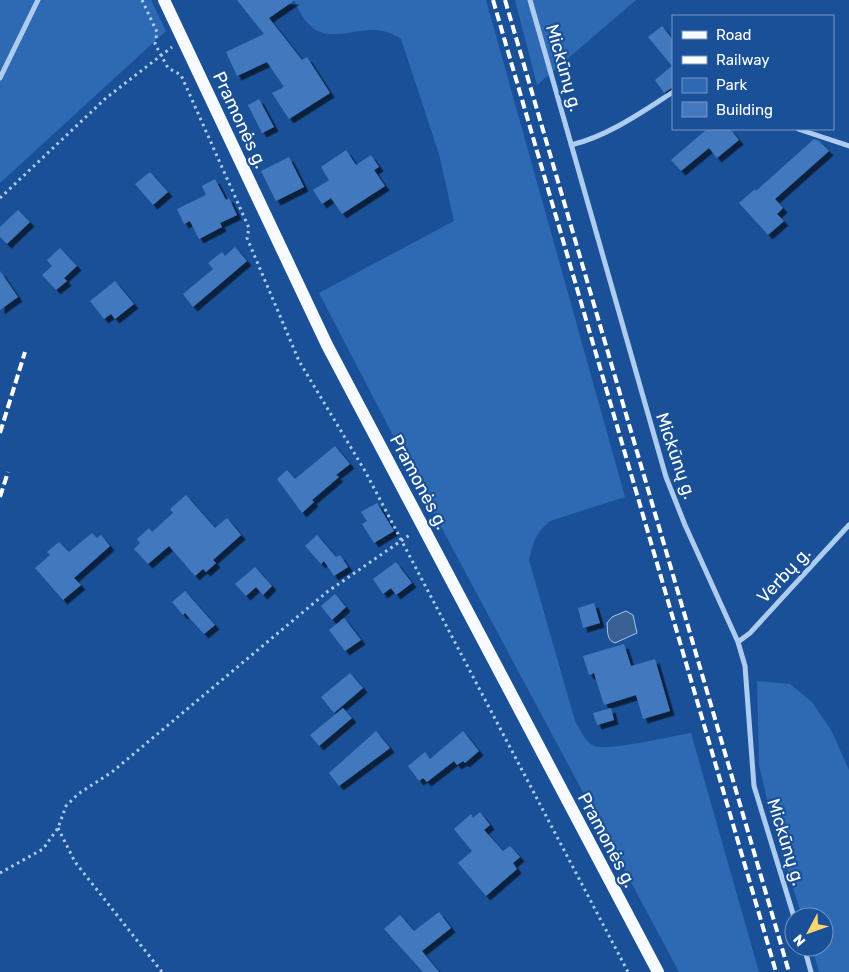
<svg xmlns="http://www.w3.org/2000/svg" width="849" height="972" viewBox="0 0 849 972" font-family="Rubik,sans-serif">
  <defs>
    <filter id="shadow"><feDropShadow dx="4.5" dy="4.5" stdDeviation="0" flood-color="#0009"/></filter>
  </defs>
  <rect width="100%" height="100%" fill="#1a5097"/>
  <path fill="#2e6ab4" d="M0 0H151L166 31 0 183Z
    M294 0H486L625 497 550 521C536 533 533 542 529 560L575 721C580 729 586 743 594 746 610 751 672 736 691 733L759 972H679L422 491 319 293 454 221 439 154 401 39C360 10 322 67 294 0Z
    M515 0H636L537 85Z
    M757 681 790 684 812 702 831 730 849 770V972H819L812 947H824V917H802L770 812 759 765Z"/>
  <path fill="#3a6194" stroke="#a1c6f2" d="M626 611 633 615 637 633 615 643C606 640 608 631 607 623L612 617Z"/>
  <path fill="#4379be" filter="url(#shadow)" d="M237 0H295L269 18 302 60 307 57 330 93 289 119 272 93 284 87 267 62 237 76 226 52 264 34Z
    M662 26 673 40V87L664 93 655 80 672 66 648 37Z
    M259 99 274 127 262 133 248 105Z
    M707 129H730L739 140 717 158 709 148 681 171 671 160Z
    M814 139 819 141 829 151 775 199 783 208 777 214 784 221 768 235 739 203 755 189 756 191Z
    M346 150 356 165 371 155 379 167 374 170 385 186 342 214 331 198 322 204 313 190 329 180 321 167Z
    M289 157 304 187 276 201 261 171Z
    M150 172 168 192 153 205 135 184Z
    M215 179 226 200 229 198 237 215 220 223 222 227 199 239 190 221 184 224 177 209 206 195 202 186Z
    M18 210 30 222 7 244 0 237V227Z
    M235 247 247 261 193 307 183 294 213 269 208 263 222 252 225 256Z
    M60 248 77 266 64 278 67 281 56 290 42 275 52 266 47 260Z
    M0 271 18 297 0 310Z
    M115 281 134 304 115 319 111 314 104 319 90 301Z
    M335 446 350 464 336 475 339 477 312 500 314 502 302 513 277 479 287 470 295 479Z
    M186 495 215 528 227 518 241 535 213 560 216 563 206 572 203 569 195 576 169 546 148 564 134 549 140 543 137 539 149 528 152 532 173 513 170 509Z
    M377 503 394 531 374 543 362 524 367 521 361 512Z
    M92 533 97 538 101 535 110 546 74 578 81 585 63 600 35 568 50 555 47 552 59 542 69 552Z
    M317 535 336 557 340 555 348 567 334 576 324 561 321 564 305 546Z
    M396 562 412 583 396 595 391 588 383 594 373 579Z
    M255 567 272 586 263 595 256 587 246 596 235 584Z
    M185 591 215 625 204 634 185 613 183 615 172 602Z
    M335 594 346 607 332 620 321 606Z
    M594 603 600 623 583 628 578 608Z
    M344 618 361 640 345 651 329 630Z
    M624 644 631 666 655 659 670 711 643 719 636 695 604 705 594 673 589 675 583 656Z
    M350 673 363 688 334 713 321 697Z
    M343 708 352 718 319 746 310 735Z
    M611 708 614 720 597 725 593 713Z
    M376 731 390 748 339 786 329 773Z
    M463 731 479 751 465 763 463 761 457 765 454 761 427 782 423 778 419 781 408 766 425 752 430 759Z
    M480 812 490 825 484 830 503 851 510 846 520 857 513 863 517 869 486 896 458 863 472 851 454 829 471 814 473 818Z
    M439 912 451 928 422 951 439 972H423L384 929 400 915 414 931Z"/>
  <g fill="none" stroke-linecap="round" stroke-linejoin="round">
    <path stroke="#aeccf0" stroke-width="3" stroke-dasharray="2.5 4" stroke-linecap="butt" d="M142 0 157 32 155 44 161 55 168 68 181 75 249 228 247 238 299 361 365 471 628 972
      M0 198 106 98 172 47
      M58 828 75 862 162 972
      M0 873 43 849 58 828 66 806 78 794 112 772 327 592 411 534"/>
    <path stroke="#aeccf0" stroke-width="5" d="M530 0 666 477 685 525 738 642 745 666 754 786 794 917
      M0 78 38 0
      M798 129 849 146
      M571 145C608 136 642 112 673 92
      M738 642 750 633 849 525
      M804 947 811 972"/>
    <path stroke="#f7faff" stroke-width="12" d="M164 0 327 345 658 972"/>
    <path stroke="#fff" stroke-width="4" stroke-dasharray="9 4" stroke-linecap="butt" d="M493 0 776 972
      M505 0 789 972
      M0 433 25 352
      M0 497 8 472"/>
  </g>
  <g text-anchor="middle" stroke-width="4.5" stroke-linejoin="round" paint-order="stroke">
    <g font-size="18" fill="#fff" stroke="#1a5097">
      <text transform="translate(564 68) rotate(74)" y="6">Mickūnų g.</text>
      <text transform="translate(240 120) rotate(65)" y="6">Pramonės g.</text>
      <text transform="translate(676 456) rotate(71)" y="6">Mickūnų g.</text>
      <text transform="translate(419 482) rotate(62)" y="6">Pramonės g.</text>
      <text transform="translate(784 575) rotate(-47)" y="6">Verbų g.</text>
      <text transform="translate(607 840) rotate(62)" y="6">Pramonės g.</text>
      <text transform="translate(786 842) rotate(73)" y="6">Mickūnų g.</text>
    </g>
  </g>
  <rect x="672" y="15" width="162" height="115" fill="#1a5097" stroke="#7696c1"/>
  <rect x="682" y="31" width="25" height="8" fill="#f7faff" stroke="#7696c1"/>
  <text x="716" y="40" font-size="15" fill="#ffffff">Road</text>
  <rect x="682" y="56" width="25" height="8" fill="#ffffff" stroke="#7696c1"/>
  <text x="716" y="65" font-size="15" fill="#ffffff">Railway</text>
  <rect x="682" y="78" width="25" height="15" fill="#2e6ab4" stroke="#7696c1"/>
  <text x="716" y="90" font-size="15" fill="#ffffff">Park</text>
  <rect x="682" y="102" width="25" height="15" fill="#4379be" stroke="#7696c1"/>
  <text x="716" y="115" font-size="15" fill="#ffffff">Building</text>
  <g transform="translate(809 932) rotate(229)"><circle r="24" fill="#1a5097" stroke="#7696c1"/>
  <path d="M0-4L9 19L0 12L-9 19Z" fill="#ffd56d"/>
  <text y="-8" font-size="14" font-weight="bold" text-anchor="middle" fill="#ffffff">N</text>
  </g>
</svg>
